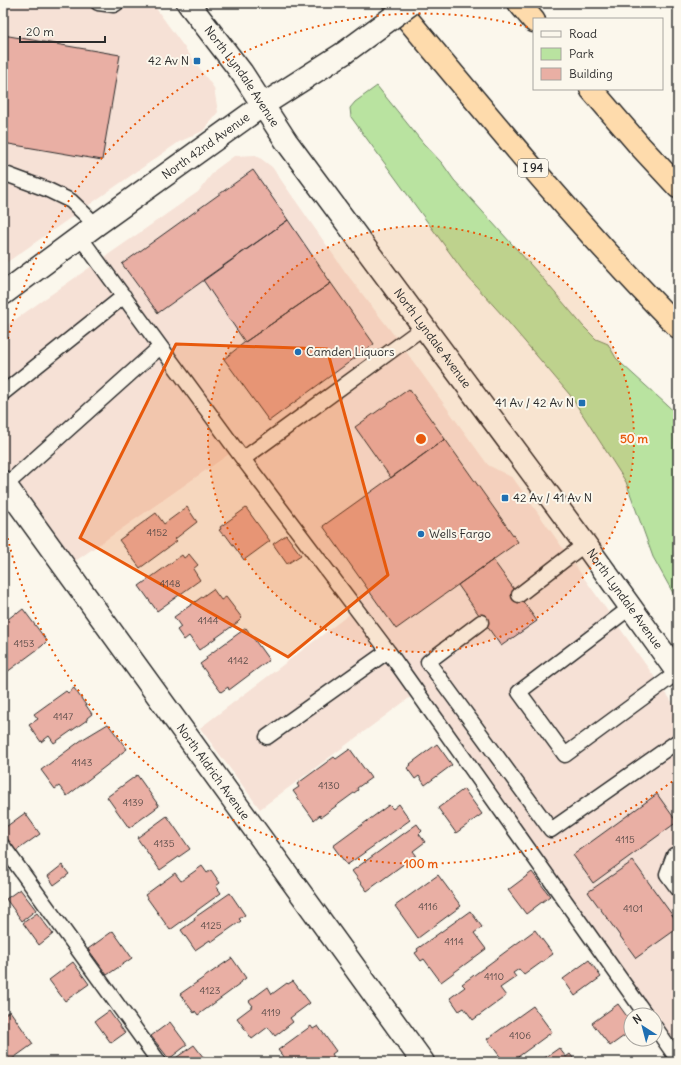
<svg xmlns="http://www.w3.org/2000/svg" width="681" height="1065" viewBox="0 0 681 1065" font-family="Delius,sans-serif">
  <rect width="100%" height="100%" fill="#fbf7ec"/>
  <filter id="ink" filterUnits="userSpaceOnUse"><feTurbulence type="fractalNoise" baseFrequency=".025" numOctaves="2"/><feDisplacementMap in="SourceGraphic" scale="8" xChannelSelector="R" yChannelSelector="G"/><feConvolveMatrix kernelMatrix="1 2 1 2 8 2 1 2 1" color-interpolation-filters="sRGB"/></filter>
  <g filter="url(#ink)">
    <path fill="#f6e1d6" d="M3 3H152L214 88 218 112 203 131 179 142 3 265Z
      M256 155 272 167 346 273 394 335 488 465 513 478 678 710V1039L672 1043 655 1020V1015H651L420 690 260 809 200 728 351 613 232 452 74 562 3 467V328L198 192 215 170 234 156Z"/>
    <path fill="#b9e3a0" stroke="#728766" d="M377 86 423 143 442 163 454 180 539 274 583 326 596 339 608 344 616 358 623 365 678 415V602L653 557 626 482 570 395 503 316 466 275 351 117 350 108 355 102Z"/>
    <path fill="#e9afa4" stroke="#2b2b2b" d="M3 35 120 55 102 160 3 143Z
      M253 170 288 220 158 313 122 264Z
      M288 220 331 283 245 342 203 280Z
      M331 283 374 344 269 421 224 359 245 342Z
      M409 389 445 439 391 478 355 427Z
      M445 439 518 542 396 629 323 526Z
      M187 507 197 522 175 539 177 541 140 568 119 540 156 513 164 524Z
      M246 508 270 541 244 560 225 534 223 535 219 530 221 529 220 527Z
      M286 535 301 555 287 564 273 544Z
      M189 554 198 565 193 569 200 580 157 611 139 586 182 555 184 558Z
      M493 560 537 621 501 646 458 585Z
      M213 589 221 600 226 597 242 618 238 622 199 650 189 636 184 640 177 630 181 627 174 617Z
      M23 609 47 641 42 646 3 675V623L17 612 18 613Z
      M246 628 269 660 229 690 228 687 221 692 200 664 207 659 206 657Z
      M74 688 92 714 87 718V720L54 743 49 736 41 742 29 725 38 719 34 714 66 691 68 693Z
      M108 724 127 749 119 755V756L67 796 59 786 55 789 41 770 83 739Z
      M437 744 452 765 425 785 419 776 415 779 407 768 411 765 410 764Z
      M350 749 371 778 357 788 358 790 321 817 320 815 314 820 293 791 299 787 297 784 334 757 336 759Z
      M137 775 159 806 129 828 107 797Z
      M464 789 482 814 456 833 438 808Z
      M657 794 677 822 593 883 573 855Z
      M399 804 410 820 347 865 333 846 389 805 393 809Z
      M25 813 40 834 16 851 3 833V829Z
      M167 816 190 849 160 870 137 838Z
      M417 824 422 831 419 834 425 842 413 851 416 855 367 891 352 871Z
      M633 861 678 923V928L636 958 588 892Z
      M62 865 69 874 54 885 48 876Z
      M202 866 207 873 211 870 220 883 216 886 221 893 170 930 145 895 175 873 181 881Z
      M532 872 550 896 526 914 508 890Z
      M438 875 461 906 418 938 395 906Z
      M20 889 36 910 22 921 6 899Z
      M230 893 245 915 239 919 241 921 211 942 210 940 195 950 181 930 195 920 194 918Z
      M470 911 482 927 474 933 486 949 441 982 424 959 421 961 415 953 418 951 417 949Z
      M37 913 53 934 39 945 23 923Z
      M535 930 553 954 524 975 519 969 513 973 516 977 500 988 506 996 473 1020 464 1008 459 1011 450 998 465 987 462 984Z
      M113 931 132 958 107 975 88 949Z
      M232 958 246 978 238 984 239 985 198 1015 195 1011 194 1013 180 994Z
      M589 960 601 977 575 996 563 979Z
      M73 962 89 984 65 1001 49 980Z
      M293 981 310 1003 290 1018 293 1022 275 1036 268 1027 252 1039 237 1018 253 1006 249 1001 268 987 272 994 287 983 288 984Z
      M618 1004 631 1022V1031L610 1046 592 1023Z
      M533 1006 552 1032 511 1062H504L487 1039Z
      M10 1011 33 1044 8 1062H3V1015Z
      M109 1011 125 1033 111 1043 95 1021Z
      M170 1022 187 1045 169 1059 151 1036Z
      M311 1026 313 1029 318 1026 336 1051 332 1054 334 1057 327 1062H287L278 1050Z
      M194 1045 207 1062H170Z
      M559 1048 566 1057 570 1054 576 1062H539Z"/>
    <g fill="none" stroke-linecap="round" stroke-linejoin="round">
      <g stroke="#2b2b2b" stroke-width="17">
        <path id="service" d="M98 3 114 5 117 3
          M3 173 46 189 71 201 96 225
          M80 237 243 459 388 651 646 1015
          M3 393 124 296
          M243 459 424 327
          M6 485 160 347
          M519 595 585 544
          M631 607 519 692 565 755 678 672
          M481 622 428 662 551 830 678 741
          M267 737 388 651
          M3 846 159 1062
          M674 855 667 874 678 889
          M655 1027 678 1060"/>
      </g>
      <g stroke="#2b2b2b" stroke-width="25">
        <g id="minor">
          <path id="s1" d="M3 482 423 1062"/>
        </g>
      </g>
      <g stroke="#2b2b2b" stroke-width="25">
        <g id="tertiary">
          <path id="s2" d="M188 3 242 73 286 141 585 544 678 673"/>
          <path id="s3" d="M3 294 96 225 263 105 344 53"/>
        </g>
      </g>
      <g stroke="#2b2b2b" stroke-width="25">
        <path id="motorway" d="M394 3C486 113 577 225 678 327
          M519 3 534 21
          M591 89 640 146 678 187"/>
      </g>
      <use href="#service" stroke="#fbf7ec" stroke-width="14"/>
      <use href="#minor" stroke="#fbf7ec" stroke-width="22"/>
      <use href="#tertiary" stroke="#fbf7ec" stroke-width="22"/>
      <use href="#motorway" stroke="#fedbac" stroke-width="22"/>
      <g stroke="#2b2b2b" stroke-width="25" stroke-linecap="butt">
        <path id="tertiary-bridge" d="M344 53 412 3"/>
      </g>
      <use href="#tertiary-bridge" stroke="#fbf7ec" stroke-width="22"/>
    </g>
  </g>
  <path fill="#e8590c" fill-opacity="0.2" stroke="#e8590c" stroke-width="3" stroke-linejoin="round" d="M176 344 327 349 388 575 288 657 80 538Z"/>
  <circle cx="421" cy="439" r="213" fill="#e8590c" fill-opacity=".12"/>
  <g fill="none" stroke="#e8590c" stroke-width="2" stroke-dasharray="2 4">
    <circle cx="421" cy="439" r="213"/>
    <path d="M677 778A425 425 0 0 1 3 516M3 362A425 425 0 0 1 531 28"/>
  </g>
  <g fill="#1f6fb2" stroke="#fbf7ec" stroke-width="1.5">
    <rect x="193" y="57" width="8" height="8" rx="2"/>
    <circle cx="298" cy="352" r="4"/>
    <rect x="578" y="399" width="8" height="8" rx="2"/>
    <rect x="501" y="494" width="8" height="8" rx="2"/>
    <circle cx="421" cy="534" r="4"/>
  </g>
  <g text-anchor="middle" stroke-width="4" stroke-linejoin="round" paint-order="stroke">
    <g font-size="10" fill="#5a4c49">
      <text x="157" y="536">4152</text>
      <text x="170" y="587">4148</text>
      <text x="208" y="624">4144</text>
      <text x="24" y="647">4153</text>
      <text x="238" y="664">4142</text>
      <text x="63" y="720">4147</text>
      <text x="82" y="766">4143</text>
      <text x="329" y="789">4130</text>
      <text x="133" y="806">4139</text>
      <text x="625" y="843">4115</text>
      <text x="164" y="847">4135</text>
      <text x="428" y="910">4116</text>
      <text x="633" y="912">4101</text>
      <text x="211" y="929">4125</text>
      <text x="454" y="945">4114</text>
      <text x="494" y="980">4110</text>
      <text x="210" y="994">4123</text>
      <text x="271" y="1016">4119</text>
      <text x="520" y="1039">4106</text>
    </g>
    <rect fill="#fbf7ec" stroke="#696865" stroke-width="1" x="518" y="159" width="30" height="18" rx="3"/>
    <g font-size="11" font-weight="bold" fill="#2b2b2b">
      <text x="533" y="172">I 94</text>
    </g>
    <g font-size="12" fill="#2b2b2b" stroke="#fbf7ec" text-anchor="start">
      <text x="189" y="65" text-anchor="end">42 Av N</text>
      <text x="306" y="356">Camden Liquors</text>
      <text x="574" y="407" text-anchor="end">41 Av / 42 Av N</text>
      <text x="513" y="502">42 Av / 41 Av N</text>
      <text x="429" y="538">Wells Fargo</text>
    </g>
    <g font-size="12" fill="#2b2b2b" stroke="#fbf7ec">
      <text dy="4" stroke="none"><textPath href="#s2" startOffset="91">North Lyndale Avenue</textPath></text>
      <text dy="4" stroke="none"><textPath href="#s3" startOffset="251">North 42nd Avenue</textPath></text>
      <text dy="4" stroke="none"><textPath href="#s2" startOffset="415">North Lyndale Avenue</textPath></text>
      <text dy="4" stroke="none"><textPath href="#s2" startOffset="739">North Lyndale Avenue</textPath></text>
      <text dy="4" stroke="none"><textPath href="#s1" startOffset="358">North Aldrich Avenue</textPath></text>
    </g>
  </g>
  <circle cx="421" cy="439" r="6" fill="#e8590c" stroke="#fbf7ec" stroke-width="2"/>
  <g font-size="12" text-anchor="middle" font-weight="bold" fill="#e8590c" stroke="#fbf7ec" stroke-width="4" stroke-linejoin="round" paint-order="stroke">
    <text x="634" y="443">50 m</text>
    <text x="421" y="868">100 m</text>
  </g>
  <rect width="681" height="1065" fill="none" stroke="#fbf7ec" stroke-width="16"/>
  <rect x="8" y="8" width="665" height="1049" fill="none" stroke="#2b2b2b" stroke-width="1.5" filter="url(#ink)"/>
  <rect x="533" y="18" width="130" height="72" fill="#fbf7ec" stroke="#a8a59f"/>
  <rect x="541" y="31" width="20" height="6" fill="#fbf7ec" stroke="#a8a59f"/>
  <text x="569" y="38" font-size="12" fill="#2b2b2b">Road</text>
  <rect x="541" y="48" width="20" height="12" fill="#b9e3a0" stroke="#a8a59f"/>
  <text x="569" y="58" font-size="12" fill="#2b2b2b">Park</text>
  <rect x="541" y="68" width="20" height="12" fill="#e9afa4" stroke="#a8a59f"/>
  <text x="569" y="78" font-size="12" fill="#2b2b2b">Building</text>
  <g transform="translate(643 1027) rotate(324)"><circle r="19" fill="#fbf7ec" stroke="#a8a59f"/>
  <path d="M0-3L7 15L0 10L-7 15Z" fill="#1f6fb2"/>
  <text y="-6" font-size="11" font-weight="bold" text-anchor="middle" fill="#2b2b2b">N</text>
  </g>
  <path d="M20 36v6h85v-6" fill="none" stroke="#2b2b2b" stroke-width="2"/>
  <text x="26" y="36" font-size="12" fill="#2b2b2b" stroke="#fbf7ec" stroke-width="3" paint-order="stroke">20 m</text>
</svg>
